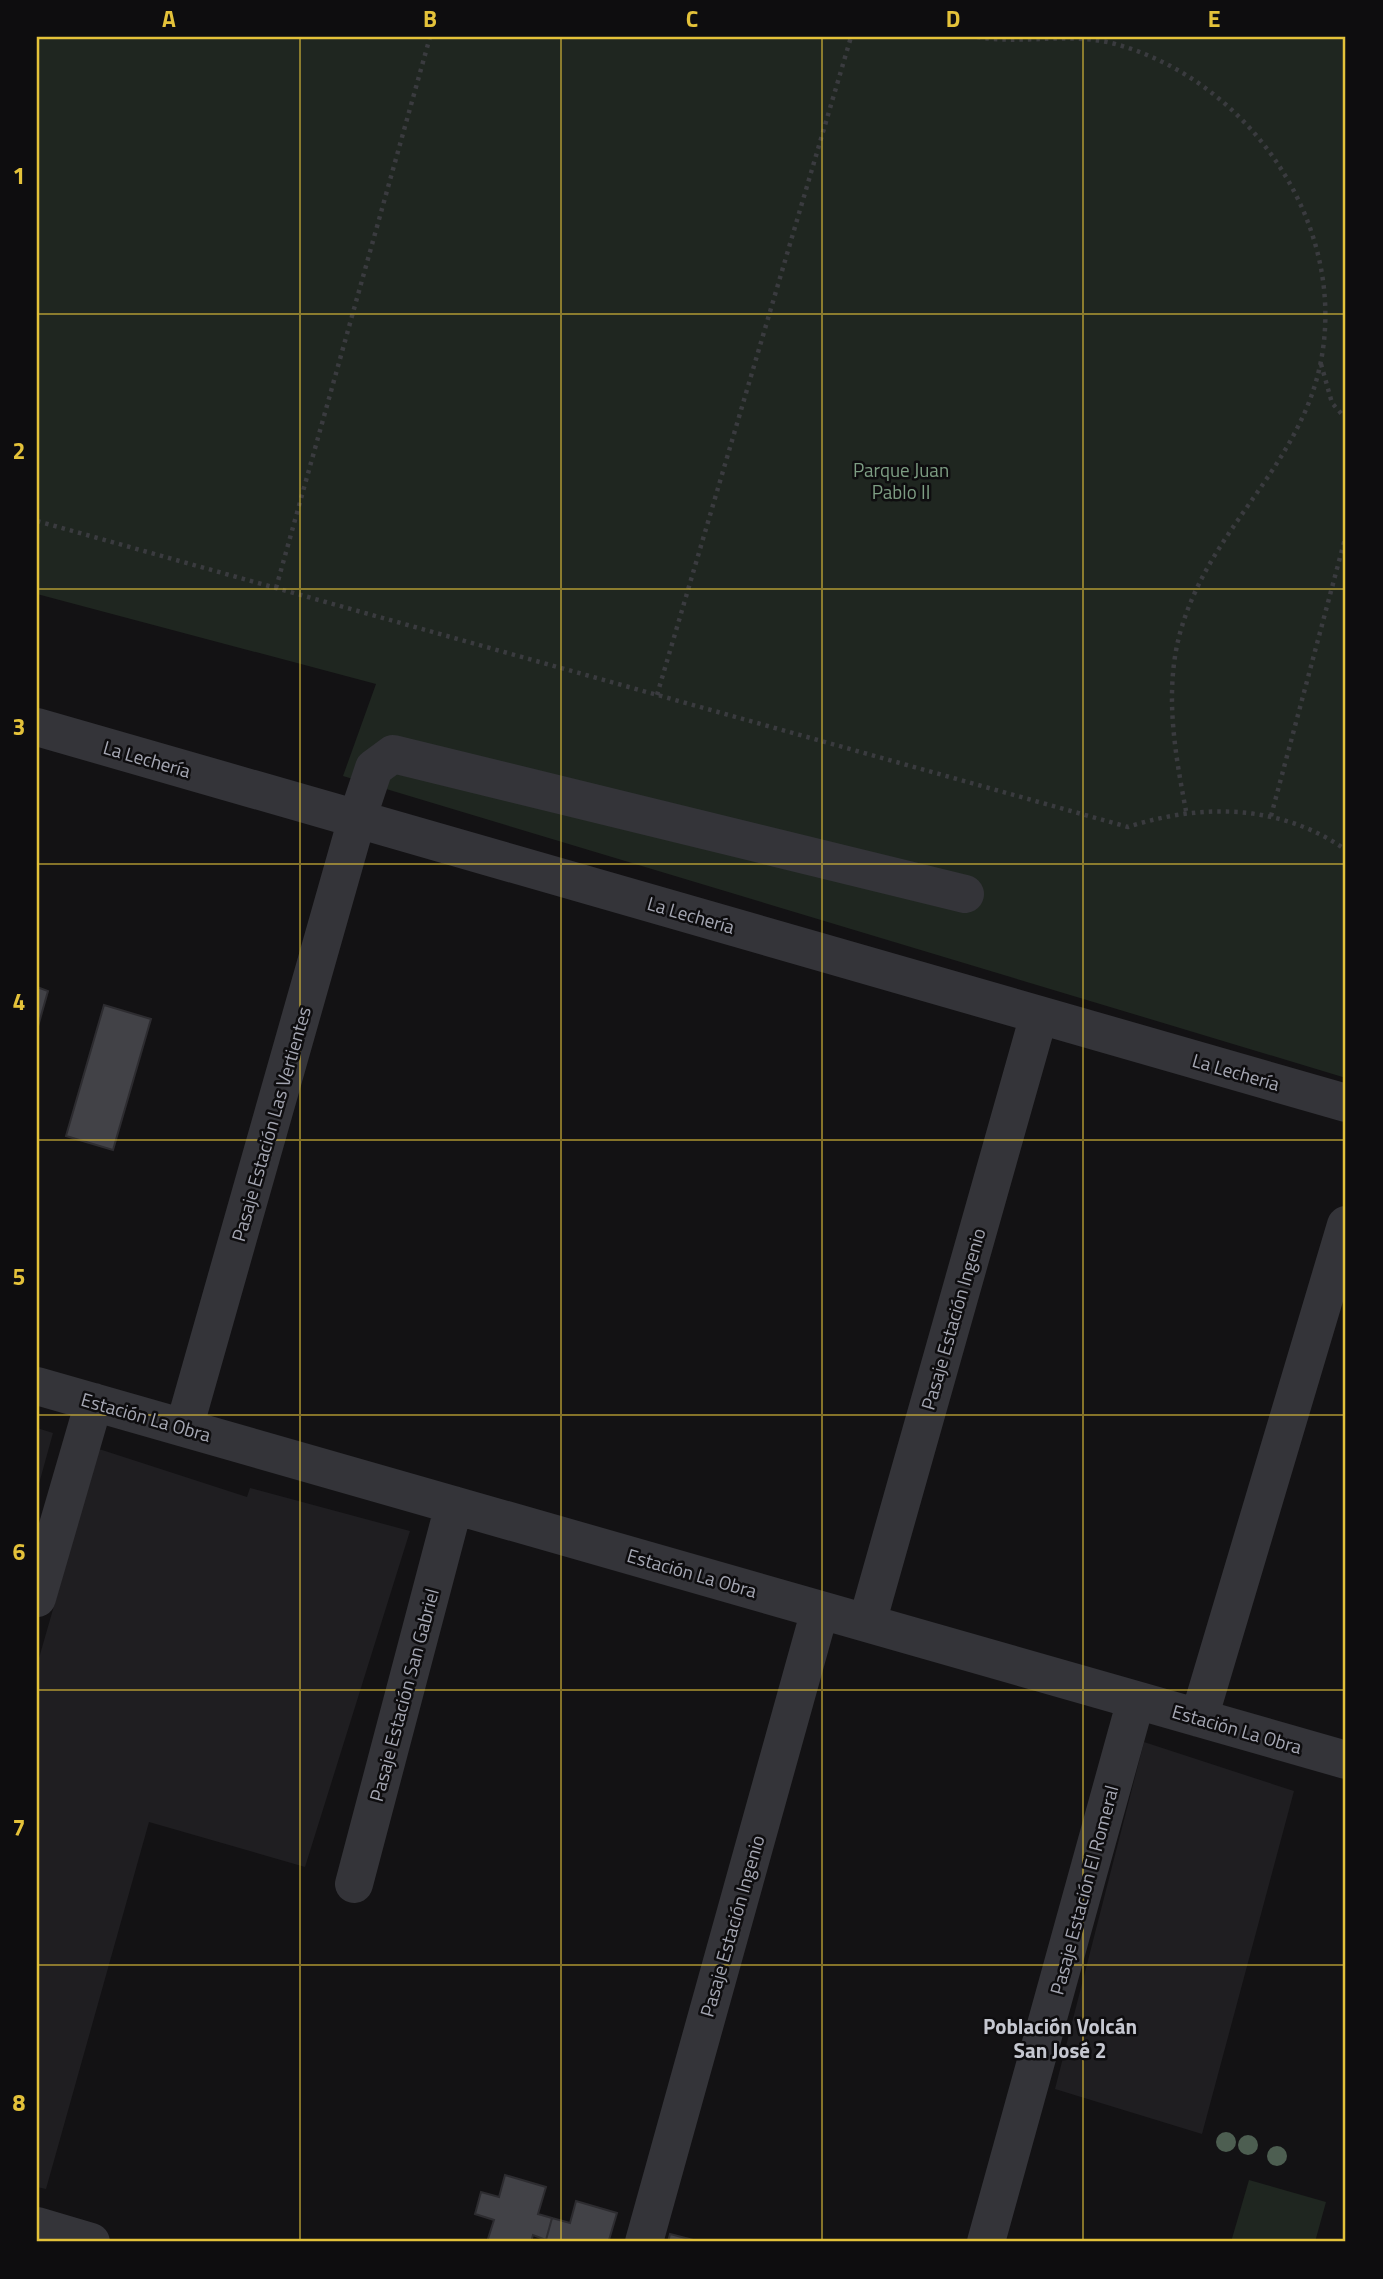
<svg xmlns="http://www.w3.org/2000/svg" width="1383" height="2279" viewBox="0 0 1383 2279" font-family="'Titillium Web',sans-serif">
  <rect width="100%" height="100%" fill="#131214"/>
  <path fill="#1f1e21" d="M37 1428 53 1433 37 1491Z
    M99 1449 247 1497 250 1488 410 1531 305 1867 149 1822 46 2189 37 2187V1665Z
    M1144 1742 1294 1791 1202 2134 1055 2089Z"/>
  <path fill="#1f2620" d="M37 37H1346V1078L343 776 376 684 37 594Z
    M1249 2180 1326 2202 1315 2242H1231Z"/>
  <path fill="#424247" stroke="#2d2c30" stroke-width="2" d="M37 987 48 991 37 1030Z
    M104 1005 151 1019 113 1150 66 1136Z
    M505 2175 546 2187 538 2214 552 2218 546 2240 533 2235 531 2242H487L494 2220 475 2214 481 2192 499 2197Z
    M576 2201 617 2213 609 2240 616 2242 546 2240 552 2218 570 2223Z
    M670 2234 701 2242H668Z"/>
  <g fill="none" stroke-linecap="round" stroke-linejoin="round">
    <path stroke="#3a3b3f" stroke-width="4.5" stroke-dasharray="3.5 5" stroke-linecap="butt" d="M977 37C1024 45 1072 31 1119 45 1269 89 1372 264 1304 414 1269 492 1204 546 1180 633 1164 692 1175 753 1186 811
      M1321 364 1332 403 1346 419
      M37 521 1128 827C1201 803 1281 804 1346 850
      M276 588 430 37
      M657 695 851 37
      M1271 816 1346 535"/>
    <path stroke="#343439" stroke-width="38" d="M37 727 1346 1103
      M37 1386 1346 1760
      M184 1428 357 819 374 768 393 754 965 894
      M37 1598 94 1402
      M867 1623 1039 1015
      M1199 1718 1346 1225
      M354 1884 454 1505
      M37 2226 91 2242
      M644 2242 820 1610
      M986 2242 1136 1700"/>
  </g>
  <g fill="#4d5e51">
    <circle cx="1226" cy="2142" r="10"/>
    <circle cx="1248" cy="2145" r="10"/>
    <circle cx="1277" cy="2156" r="10"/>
  </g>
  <path fill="none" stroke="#e4c23a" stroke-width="2" stroke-opacity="0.55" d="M300 37V2242M561 37V2242M822 37V2242M1083 37V2242M37 314H1346M37 589H1346M37 864H1346M37 1140H1346M37 1415H1346M37 1690H1346M37 1965H1346"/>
  <g text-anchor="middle" stroke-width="5" stroke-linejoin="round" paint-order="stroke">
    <g font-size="19" fill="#7d9d83" stroke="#0e0d0f">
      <text x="901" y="477">Parque Juan<tspan x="901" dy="22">Pablo II</tspan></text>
    </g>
    <g font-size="19" fill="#a5a7b3" stroke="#0e0d0f">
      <text transform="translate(147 759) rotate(16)" y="7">La Lechería</text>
      <text transform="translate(691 915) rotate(16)" y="7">La Lechería</text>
      <text transform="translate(1236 1072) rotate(16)" y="7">La Lechería</text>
      <text transform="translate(271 1124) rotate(-74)" y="7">Pasaje Estación Las Vertientes</text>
      <text transform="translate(953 1319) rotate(-74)" y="7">Pasaje Estación Ingenio</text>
      <text transform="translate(146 1417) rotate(16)" y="7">Estación La Obra</text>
      <text transform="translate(692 1573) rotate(16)" y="7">Estación La Obra</text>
      <text transform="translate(404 1695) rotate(-75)" y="7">Pasaje Estación San Gabriel</text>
      <text transform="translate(1237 1729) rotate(16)" y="7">Estación La Obra</text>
      <text transform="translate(1084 1890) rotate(-75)" y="7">Pasaje Estación El Romeral</text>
      <text transform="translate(732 1926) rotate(-74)" y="7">Pasaje Estación Ingenio</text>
    </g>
    <g font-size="21" font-weight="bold" fill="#c5c7d0" stroke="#0e0d0f">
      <text x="1060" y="2034">Población Volcán<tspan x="1060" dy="24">San José 2</tspan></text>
    </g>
  </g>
  <rect width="1383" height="2279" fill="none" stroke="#0e0d0f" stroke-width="77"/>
  <rect x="38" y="38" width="1306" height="2202" fill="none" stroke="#e4c23a" stroke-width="2.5"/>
  <g font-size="23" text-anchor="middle" font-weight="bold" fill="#e4c23a">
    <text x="169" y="27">A</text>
    <text x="430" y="27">B</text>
    <text x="692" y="27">C</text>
    <text x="953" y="27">D</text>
    <text x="1214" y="27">E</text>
    <text x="19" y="184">1</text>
    <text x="19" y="459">2</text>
    <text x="19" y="735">3</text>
    <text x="19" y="1010">4</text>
    <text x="19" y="1285">5</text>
    <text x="19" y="1560">6</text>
    <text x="19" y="1836">7</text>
    <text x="19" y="2111">8</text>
  </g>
</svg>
